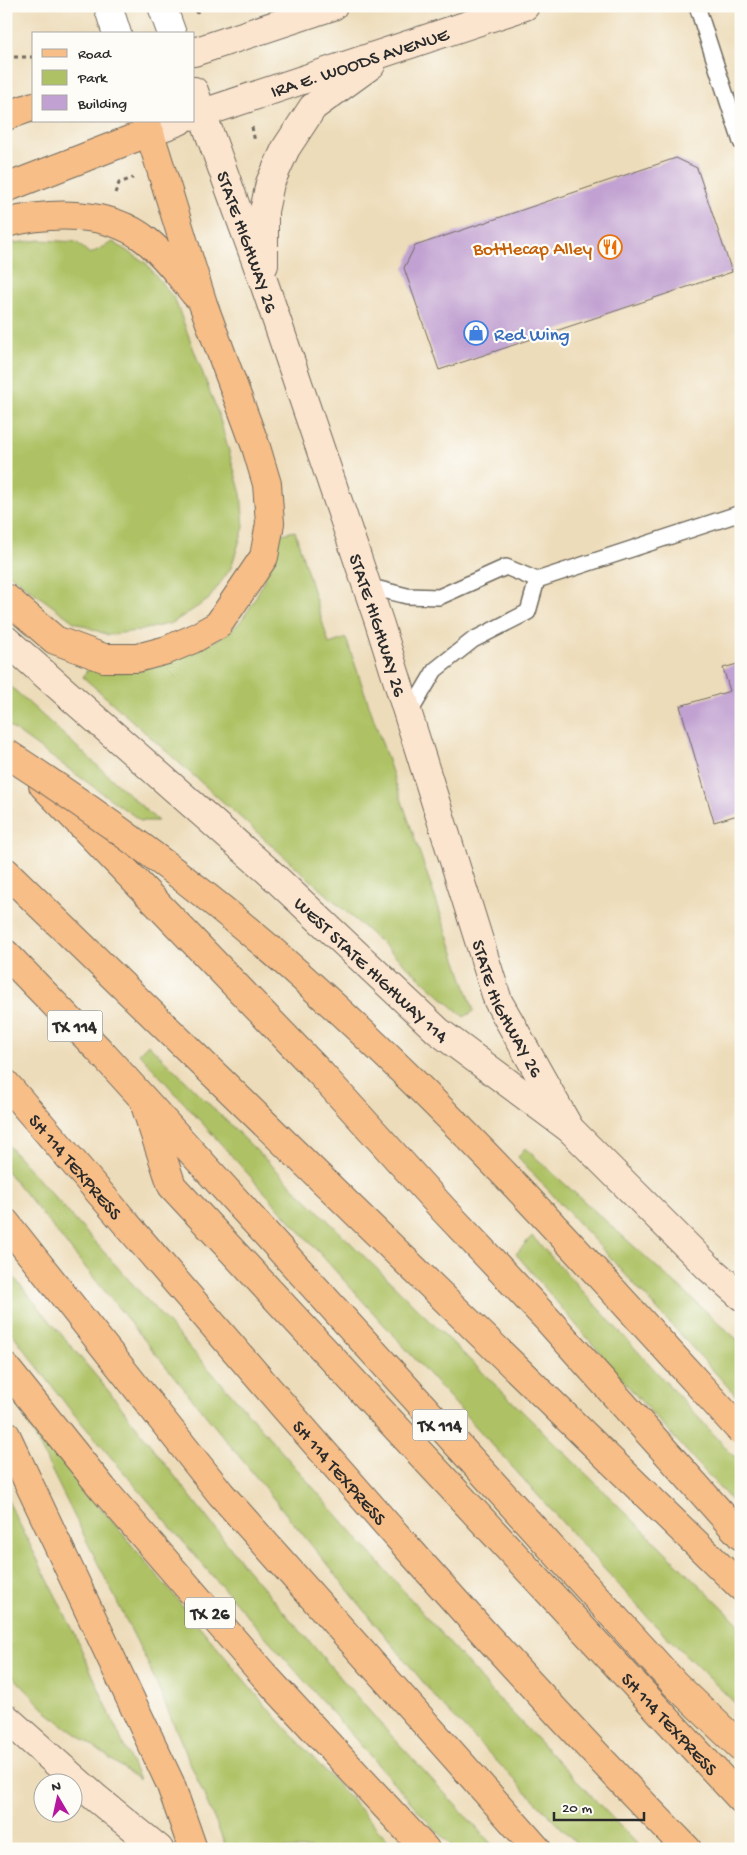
<svg xmlns="http://www.w3.org/2000/svg" width="747" height="1855" viewBox="0 0 747 1855" font-family="'Gochi Hand',sans-serif">
  <rect width="100%" height="100%" fill="#fdfcf7"/>
  <filter id="ink" filterUnits="userSpaceOnUse"><feTurbulence type="fractalNoise" baseFrequency=".02" numOctaves="2"/><feDisplacementMap in="SourceGraphic" scale="10" xChannelSelector="R" yChannelSelector="G"/><feConvolveMatrix kernelMatrix="1 2 1 2 8 2 1 2 1" color-interpolation-filters="sRGB"/></filter>
  <filter id="wash" filterUnits="userSpaceOnUse"><feTurbulence type="fractalNoise" baseFrequency=".0096" numOctaves="4" result="noise"/><feDisplacementMap in="SourceGraphic" scale="20" xChannelSelector="R" yChannelSelector="G"/><feGaussianBlur stdDeviation="1.12" result="paint"/><feColorMatrix in="noise" values="0 0 0 0 0 0 0 0 0 0 0 0 0 0 0 0 0 1.4 0 .05"/><feComposite in="paint" operator="in"/></filter>
  <g filter="url(#wash)">
    <rect width="100%" height="100%" fill="#eddcb9"/>
    <path fill="#aec265" stroke="#6c7648" d="M41 240 76 242 90 254 113 242 146 263 175 300 219 416 241 494 244 527 231 568 208 600 172 623 142 630 108 635 74 622 6 572V244Z
      M295 531 329 644 346 638 474 1011 464 1017 83 677 89 667C98 669 109 672 119 672 153 670 222 647 243 618 261 593 271 563 281 534Z
      M6 682 7 683 158 821H141L6 724Z
      M148 1044 741 1626V1709L653 1623 139 1053Z
      M6 1143 226 1388 493 1693 642 1849H582L440 1703 6 1170Z
      M525 1148 741 1343V1401L518 1157Z
      M532 1236 741 1464V1511L640 1400 516 1254Z
      M6 1268 111 1394 246 1568 378 1721 496 1849H455L429 1823 215 1579 68 1407 6 1325Z
      M25 1417 266 1706 396 1849H227L148 1664Z
      M6 1497 72 1628 139 1780 48 1713 6 1669Z"/>
    <g id="blocks">
      <path fill="#c1a1d1" d="M676 158 697 168 732 272 439 370 404 268 415 246Z
        M741 663V814L714 822 680 706 730 691 723 668Z"/>
    </g>
  </g>
  <g filter="url(#ink)">
    <use href="#blocks" fill-opacity="0" stroke="#6f695d" stroke-width="1"/>
    <g fill="none" stroke-linecap="round" stroke-linejoin="round">
      <g stroke="#6f695d" stroke-width="18">
        <path id="service" d="M697 6 741 142
          M367 586 407 596 439 597 506 567 537 580 741 513
          M409 714 435 670 473 640 528 612 537 580"/>
      </g>
      <g stroke="#6f695d" stroke-width="30">
        <path id="minor" d="M108 6 117 34
          M162 6 172 34"/>
      </g>
      <g stroke="#6f695d" stroke-width="30">
        <g id="secondary">
          <path d="M194 52 333 6"/>
          <path id="s1" d="M194 91 265 286 379 622 498 1001 570 1129"/>
          <path id="s2" d="M194 116 525 6"/>
          <path d="M150 132 179 121"/>
          <path d="M264 265V211L270 183 286 148 313 107 371 65"/>
          <path id="s3" d="M6 640 269 872 438 1031 570 1129 709 1268 741 1296"/>
          <path d="M6 1718 96 1798 159 1849"/>
        </g>
      </g>
      <g stroke="#6f695d" stroke-width="30">
        <path id="primary" d="M6 116 34 106
          M6 188 150 132
          M6 223C50 212 109 210 146 240 165 255 179 275 195 294
          M6 598 55 640 104 658H137L167 650 193 639 218 625 264 557 270 523 267 484 256 447 203 304 146 121"/>
      </g>
      <g stroke="#6f695d" stroke-width="30">
        <g id="motorway">
          <path d="M43 785 321 1074 444 1210 547 1319 741 1536"/>
          <path d="M6 872 741 1587"/>
          <path d="M6 954 99 1050 675 1684 741 1747"/>
          <path id="s4" d="M6 1084C229 1342 448 1605 687 1849"/>
          <path id="s5" d="M146 1108 172 1186 741 1799"/>
          <path d="M6 1223 221 1494 537 1849"/>
          <path d="M6 1368 103 1489 263 1674 425 1849"/>
          <path d="M6 1435 170 1783 193 1849"/>
        </g>
      </g>
      <path stroke="#6f695d" stroke-width="3" stroke-dasharray="4 4" stroke-linecap="butt" d="M195 13 207 6
        M6 57H34
        M252 127 255 142
        M115 193 119 183 133 178"/>
      <use href="#service" stroke="#fff" stroke-width="15"/>
      <use href="#minor" stroke="#fff" stroke-width="28"/>
      <use href="#secondary" stroke="#fce5cf" stroke-width="28"/>
      <use href="#primary" stroke="#f7be88" stroke-width="28"/>
      <use href="#motorway" stroke="#f7be88" stroke-width="28"/>
      <g stroke="#6f695d" stroke-width="30" stroke-linecap="butt">
        <path id="motorway-bridge" d="M6 753C109 820 212 896 303 978 460 1118 600 1276 741 1431"/>
      </g>
      <use href="#motorway-bridge" stroke="#f7be88" stroke-width="28"/>
    </g>
  </g>
  <defs>
    <g id="restaurant-ring" transform="scale(1.25)"><circle r="9.5" fill="#fdfcf7" stroke="#e8710a" stroke-width="1.5"/><path d="M-5-6h1v4h1v-4h1v4h1v-4h1v5L-1.5 .5V6h-2V.5L-5-1ZM5-6V6H3V1.5H1.5Q1.5-4 5-6Z" fill="#e8710a"/></g>
    <g id="shop-ring" transform="scale(1.25)"><circle r="9.5" fill="#fdfcf7" stroke="#3f7fe0" stroke-width="1.5"/><path d="M-5-2.5h2.3a2.7 3.5 0 0 1 5.4 0H5L5.5 6h-11ZM-1.5-2.5h3a1.5 2.3 0 0 0-3 0Z" fill="#3f7fe0"/></g>
  </defs>
  <g fill-rule="evenodd">
    <use href="#restaurant-ring" x="610" y="247"/>
    <use href="#shop-ring" x="476" y="333"/>
  </g>
  <g text-anchor="middle" stroke-width="4.5" stroke-linejoin="round" paint-order="stroke">
    <g fill="#fdfcf7" stroke="#6a6a68" stroke-width="1">
      <rect x="47.5" y="1010.5" width="55" height="31" rx="4"/>
      <rect x="412.5" y="1409.5" width="55" height="31" rx="4"/>
      <rect x="185" y="1597.5" width="50" height="31" rx="4"/>
    </g>
    <g font-size="18" font-weight="bold" fill="#2b2b2b">
      <text x="75" y="1032">TX 114</text>
      <text x="440" y="1431">TX 114</text>
      <text x="210" y="1619">TX 26</text>
    </g>
    <g font-size="19" fill="#2b2b2b" stroke="#fdfcf7">
      <text dy="7" stroke="none"><textPath href="#s2" startOffset="174">IRA E. WOODS AVENUE</textPath></text>
      <text dy="7" stroke="none"><textPath href="#s1" startOffset="160">STATE HIGHWAY 26</textPath></text>
      <text dy="7" stroke="none"><textPath href="#s1" startOffset="565">STATE HIGHWAY 26</textPath></text>
      <text dy="7" stroke="none"><textPath href="#s3" startOffset="492">WEST STATE HIGHWAY 114</textPath></text>
      <text dy="7" stroke="none"><textPath href="#s1" startOffset="970">STATE HIGHWAY 26</textPath></text>
      <text dy="7" stroke="none"><textPath href="#s4" startOffset="108">SH 114 TEXPRESS</textPath></text>
      <text dy="7" stroke="none"><textPath href="#s4" startOffset="512">SH 114 TEXPRESS</textPath></text>
      <text dy="7" stroke="none"><textPath href="#s5" startOffset="815">SH 114 TEXPRESS</textPath></text>
    </g>
    <g font-size="19" fill="#c56008" stroke="#fdfcf7" text-anchor="end">
      <text x="592" y="254">Bottlecap Alley</text>
    </g>
    <g font-size="19" fill="#366cbe" stroke="#fdfcf7" text-anchor="start">
      <text x="494" y="340">Red Wing</text>
    </g>
  </g>
  <rect width="747" height="1855" fill="none" stroke="#fdfcf7" stroke-width="25"/>
  <rect x="32" y="32" width="162" height="90" fill="#fdfcf7" stroke="#a9a8a5"/>
  <rect x="42" y="49" width="25" height="8" fill="#f7be88" stroke="#a9a8a5"/>
  <text x="78" y="58" font-size="15" fill="#2b2b2b">Road</text>
  <rect x="42" y="70" width="25" height="15" fill="#aec265" stroke="#a9a8a5"/>
  <text x="78" y="82" font-size="15" fill="#2b2b2b">Park</text>
  <rect x="42" y="95" width="25" height="15" fill="#c1a1d1" stroke="#a9a8a5"/>
  <text x="78" y="108" font-size="15" fill="#2b2b2b">Building</text>
  <g transform="translate(58 1798) rotate(351)"><circle r="24" fill="#fdfcf7" stroke="#a9a8a5"/>
  <path d="M0-4L9 19L0 12L-9 19Z" fill="#b5179e"/>
  <text y="-8" font-size="14" font-weight="bold" text-anchor="middle" fill="#2b2b2b">N</text>
  </g>
  <path d="M554 1812v8h90v-8" fill="none" stroke="#2b2b2b" stroke-width="2.5"/>
  <text x="562" y="1812" font-size="15" fill="#2b2b2b" stroke="#fdfcf7" stroke-width="4" paint-order="stroke">20 m</text>
</svg>
